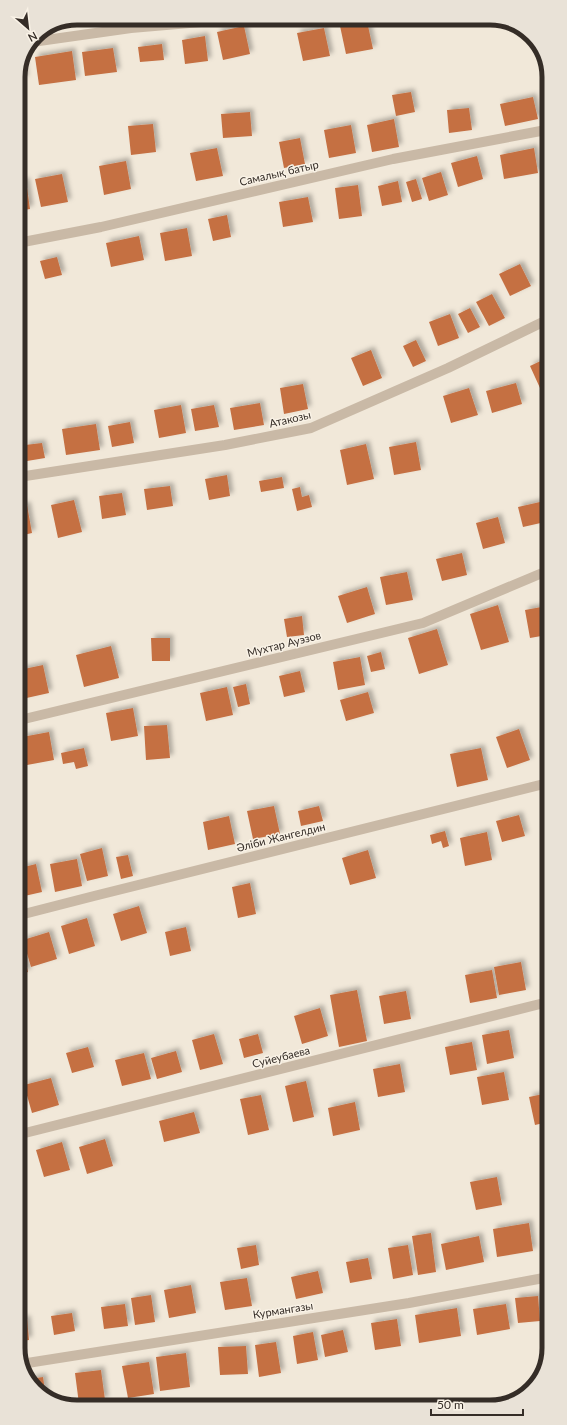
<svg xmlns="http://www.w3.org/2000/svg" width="567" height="1425" viewBox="0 0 567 1425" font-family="Lato,sans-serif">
  <defs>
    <filter id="shadow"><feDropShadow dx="3.5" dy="-3.5" stdDeviation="2" flood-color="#0004"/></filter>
  </defs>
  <rect width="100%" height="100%" fill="#f1e8d9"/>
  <path fill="#c57043" filter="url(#shadow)" d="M367 21 373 49 346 54 340 26Z
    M244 26 250 54 223 60 217 32Z
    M324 28 330 56 303 61 297 33Z
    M205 36 208 61 185 64 182 40Z
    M162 44 164 60 140 62 138 47Z
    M113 48 117 72 85 76 82 52Z
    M72 51 76 80 39 85 35 57Z
    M23 63 25 79 18 80V73Z
    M411 92 415 112 396 116 392 95Z
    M533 97 538 119 505 126 500 104Z
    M469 108 472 130 449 133 447 110Z
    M250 112 252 136 223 138 221 114Z
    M394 119 399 147 372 152 367 125Z
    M153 124 156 152 131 155 128 126Z
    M351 125 356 153 329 158 324 130Z
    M300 138 305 164 284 168 279 142Z
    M217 148 223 176 196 181 190 153Z
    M534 148 538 173 504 179 500 155Z
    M477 156 483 179 458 187 451 163Z
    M126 161 131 189 104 195 99 166Z
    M441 172 448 195 429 201 422 178Z
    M62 174 68 202 41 207 35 179Z
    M416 179 422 199 412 202 406 182Z
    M26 181 30 209 18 211V183Z
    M398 181 402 202 382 206 378 186Z
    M358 185 362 216 339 219 335 188Z
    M308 197 313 222 283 227 279 202Z
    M227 215 231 237 213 241 208 219Z
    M187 228 192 256 165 261 160 233Z
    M139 236 144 260 111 267 106 243Z
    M57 257 62 275 45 279 40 261Z
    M520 264 531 286 510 296 499 274Z
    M492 294 505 318 489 326 476 302Z
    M470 308 480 327 468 333 458 314Z
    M450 314 459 338 438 346 429 322Z
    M416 340 426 361 413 367 403 346Z
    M371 350 382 378 363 386 351 358Z
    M547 358V385L540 388 530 366Z
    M516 383 522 404 492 413 486 391Z
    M303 384 308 409 284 414 280 388Z
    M469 388 478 415 451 423 443 396Z
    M260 403 264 425 234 430 230 408Z
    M181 405 186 433 159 438 154 410Z
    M214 405 219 427 195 431 191 409Z
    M130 422 134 443 112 447 108 426Z
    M96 424 100 450 66 455 62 429Z
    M416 442 421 470 394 475 389 447Z
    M42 443 45 458 27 461 25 445Z
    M366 444 374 479 347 485 340 450Z
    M227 475 230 496 209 500 205 479Z
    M282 477 284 488 261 492 259 481Z
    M170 486 173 506 147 510 144 489Z
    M300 487 302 497 309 495 312 507 297 511 292 489Z
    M122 493 126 515 102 519 99 496Z
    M74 500 82 532 58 538 51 505Z
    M540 502 545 522 523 527 518 507Z
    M27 505 32 533 19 536V507Z
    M498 517 505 543 483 549 476 523Z
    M462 553 467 575 442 581 436 559Z
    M407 572 413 600 386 605 380 577Z
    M367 587 375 614 347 623 338 596Z
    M498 605 509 642 481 650 470 614Z
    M547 606V635L530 638 525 610Z
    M302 616 304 635 287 637 284 619Z
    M437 629 448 665 419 674 408 638Z
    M151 638H170V661H152Z
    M111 646 119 678 84 687 76 655Z
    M381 652 385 669 371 672 367 656Z
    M360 657 365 685 338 690 333 662Z
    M43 665 49 693 22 699 20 687 19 670Z
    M300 671 305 692 284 697 279 676Z
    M246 684 250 704 238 707 233 687Z
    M227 687 233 715 206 721 200 693Z
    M368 692 374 713 346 721 340 700Z
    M133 708 138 736 111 741 106 713Z
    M167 725 170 758 146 760 144 726Z
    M519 729 530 760 507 768 496 737Z
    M49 732 54 760 27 765 22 737Z
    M84 748 88 766 76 769 74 762 63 764 61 753Z
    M481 748 488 780 457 787 450 754Z
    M274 806 280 834 253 839 247 811Z
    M319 806 323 821 301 826 298 811Z
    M519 815 525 836 502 842 496 821Z
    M229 816 235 844 208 850 203 822Z
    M445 831 449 846 443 848 441 841 432 844 430 835Z
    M487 832 492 860 465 866 460 838Z
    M102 848 108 876 87 881 80 854Z
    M368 850 376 878 350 885 342 858Z
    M128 855 133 876 121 879 116 857Z
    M77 859 82 886 55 892 50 864Z
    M36 864 42 892 20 897V868Z
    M250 883 256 914 238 918 232 887Z
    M139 906 147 933 121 941 113 914Z
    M87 918 95 946 69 954 61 926Z
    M186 927 191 951 170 956 165 932Z
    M49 932 57 959 31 967 23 940Z
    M21 941 28 972 20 974V942Z
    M521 962 526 990 499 995 494 967Z
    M492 970 497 998 470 1003 465 975Z
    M357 990 367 1041 339 1047 330 995Z
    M406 991 411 1019 384 1024 379 996Z
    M320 1008 328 1036 302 1044 294 1016Z
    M509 1030 514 1058 487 1064 482 1035Z
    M214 1034 223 1064 200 1070 192 1040Z
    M258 1034 263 1053 244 1058 239 1039Z
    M472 1042 477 1070 450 1075 445 1047Z
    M88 1047 94 1067 72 1073 66 1053Z
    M176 1051 182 1072 157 1079 151 1058Z
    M144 1053 151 1079 122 1086 115 1060Z
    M400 1064 405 1092 378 1097 373 1069Z
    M504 1072 509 1100 482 1105 477 1077Z
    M51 1078 59 1105 32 1113 24 1085Z
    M306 1081 314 1117 293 1122 285 1086Z
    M548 1093V1122L535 1125 529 1097Z
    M261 1095 269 1130 248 1135 240 1099Z
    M355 1102 360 1130 333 1136 328 1108Z
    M194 1112 200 1133 164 1142 159 1121Z
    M105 1139 113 1166 87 1174 79 1147Z
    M62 1142 70 1170 44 1177 36 1150Z
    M497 1177 502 1205 476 1210 470 1182Z
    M529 1223 533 1251 497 1257 493 1229Z
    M431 1233 436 1272 418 1275 412 1236Z
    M479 1236 484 1262 446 1270 441 1244Z
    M256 1245 259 1265 241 1269 237 1248Z
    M408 1245 413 1275 393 1279 388 1248Z
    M368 1258 372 1279 350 1283 346 1262Z
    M318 1271 323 1293 296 1299 291 1277Z
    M247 1278 252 1306 225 1310 220 1282Z
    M191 1285 196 1313 169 1318 164 1290Z
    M151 1295 155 1322 135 1325 131 1298Z
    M538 1296 540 1321 518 1323 515 1298Z
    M125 1304 128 1326 104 1329 101 1307Z
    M506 1304 510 1329 477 1335 473 1309Z
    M457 1308 461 1336 419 1343 415 1315Z
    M72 1313 75 1331 54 1335 51 1316Z
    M27 1319 29 1340 21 1341V1320Z
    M397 1319 401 1346 375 1350 371 1323Z
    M343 1330 348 1352 325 1357 321 1335Z
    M313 1332 318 1360 297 1364 293 1336Z
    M276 1342 281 1373 259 1377 255 1345Z
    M246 1346 248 1374 220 1375 218 1347Z
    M186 1353 190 1387 160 1391 156 1357Z
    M149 1362 154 1394 128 1398 122 1366Z
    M101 1370 105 1400 79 1404 75 1373Z
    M43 1377 46 1397 41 1395 30 1379Z"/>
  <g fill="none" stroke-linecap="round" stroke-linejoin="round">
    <path stroke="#c9b9a6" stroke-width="10" d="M32 42 131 28 248 18
      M18 243 101 227 393 159 546 130
      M19 477 225 445 311 428 448 368 547 320
      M20 720 423 623 547 571
      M20 915 94 896 548 783
      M21 1134 548 1002
      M21 1364 409 1303 549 1277"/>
  </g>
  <g text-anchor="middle" stroke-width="3" stroke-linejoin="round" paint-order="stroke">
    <g font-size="11" fill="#352d27" stroke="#f9f2e6">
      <text transform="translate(279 173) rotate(-13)" y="4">Самалық батыр</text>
      <text transform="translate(290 419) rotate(-13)" y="4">Атакозы</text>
      <text transform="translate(284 644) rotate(-14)" y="4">Мухтар Ауэзов</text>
      <text transform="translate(281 837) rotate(-14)" y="4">Әліби Жангелдин</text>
      <text transform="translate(281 1057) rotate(-14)" y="4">Суйеубаева</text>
      <text transform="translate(283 1310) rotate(-9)" y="4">Курмангазы</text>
    </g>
  </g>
  <path d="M0 0H567V1425H0ZM77 25H490A52 52 0 0 1 542 77V1348A52 52 0 0 1 490 1400H77A52 52 0 0 1 25 1348V77A52 52 0 0 1 77 25Z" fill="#e9e2d7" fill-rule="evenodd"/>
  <path fill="none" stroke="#352d27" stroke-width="5" d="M77 25H490A52 52 0 0 1 542 77V1348A52 52 0 0 1 490 1400H77A52 52 0 0 1 25 1348V77A52 52 0 0 1 77 25Z"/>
  <g transform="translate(28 28) rotate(152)" stroke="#f9f2e6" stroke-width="3" paint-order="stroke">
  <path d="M0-3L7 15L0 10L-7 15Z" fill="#352d27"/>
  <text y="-6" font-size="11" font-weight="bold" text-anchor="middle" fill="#352d27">N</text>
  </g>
  <path d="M431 1409v6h92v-6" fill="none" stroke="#352d27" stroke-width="2"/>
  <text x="437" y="1409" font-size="12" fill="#352d27" stroke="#f9f2e6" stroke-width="3" paint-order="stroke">50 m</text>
</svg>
